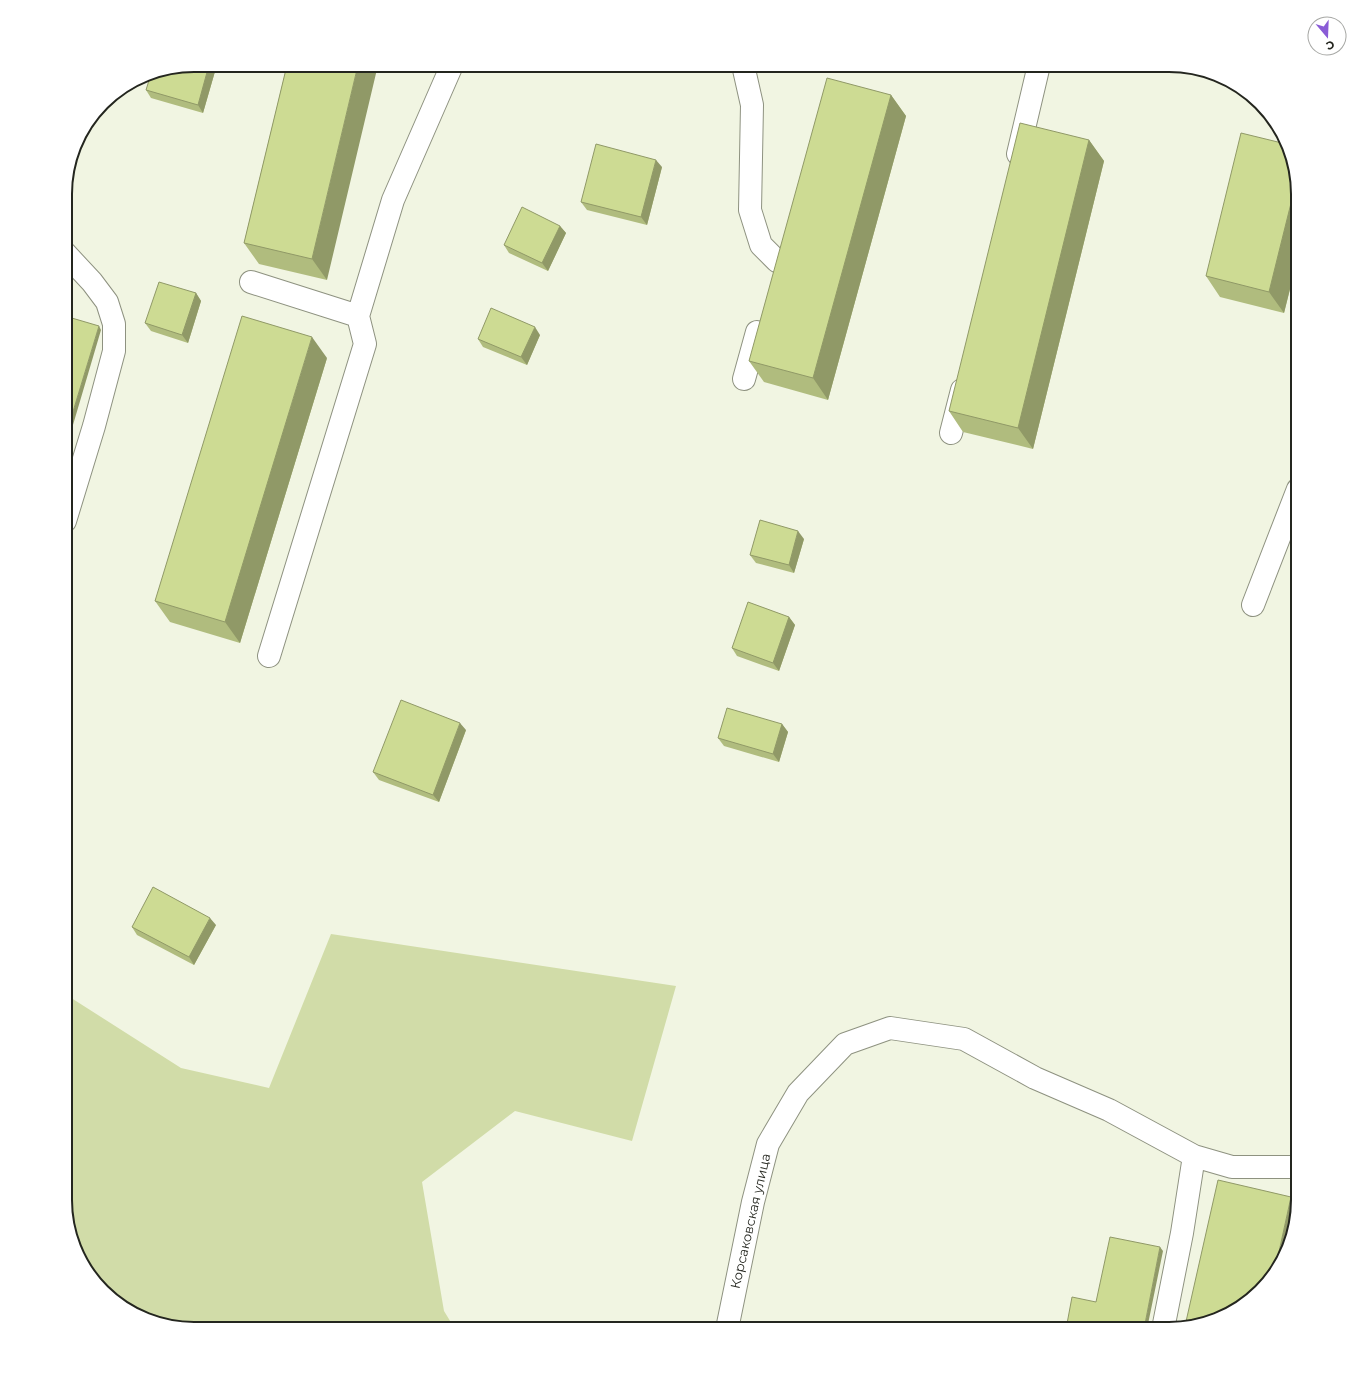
<svg xmlns="http://www.w3.org/2000/svg" width="1363" height="1394" viewBox="0 0 1363 1394" font-family="Montserrat,sans-serif">
  <rect width="100%" height="100%" fill="#f1f5e2"/>
  <path fill="#d1dca8" d="M331 934 676 986 632 1141 515 1111 422 1182 444 1311 455 1329H194L137 1316 97 1285 75 1249 65 1200V994L181 1068 269 1088Z"/>
  <g fill="none" stroke-linecap="round" stroke-linejoin="round">
    <g stroke="#8e9280" stroke-width="24">
      <path id="minor" d="M743 65 752 105 750 210 761 245 777 261
        M1018 154 1039 65
        M251 282 358 316 393 200 452 65
        M744 379 757 332
        M951 433 962 390
        M65 521 94 426 114 351V324L107 302 92 282 65 253
        M1253 605 1298 489
        M269 656 365 344 358 316
        M727 1329 753 1202 768 1144 798 1093 845 1044 890 1028 964 1039 1035 1078 1109 1110 1194 1156 1232 1167H1298
        M1163 1329 1182 1233 1194 1156"/>
    </g>
    <use href="#minor" stroke="#fff" stroke-width="22"/>
  </g>
  <path fill="#b0bc7e" d="M287 65 327 280 259 264 244 243Z
    M216 68 203 113 151 98 146 90Z
    M891 95 906 116 828 400 764 382 749 361Z
    M1089 140 1104 161 1033 449 963 432 949 411Z
    M662 167 647 225 587 210 581 202Z
    M1298 194V257L1284 313 1220 297 1206 276Z
    M560 226 566 233 548 271 509 253 504 245Z
    M196 293 201 301 188 343 151 331 145 323Z
    M540 335 527 365 483 347 478 339Z
    M327 358 240 643 170 622 155 601Z
    M804 539 794 573 756 563 750 555Z
    M789 617 795 625 779 671 737 656 732 648Z
    M782 724 788 732 779 762 724 746 718 738Z
    M466 730 439 802 379 780 373 772Z
    M216 925 194 965 137 935 132 927Z"/>
  <path fill="#909967" d="M209 65H214L216 68 203 113 198 105Z
    M358 65H378L327 280 312 259Z
    M891 95 906 116 828 400 813 378Z
    M1089 140 1104 161 1033 449 1018 428Z
    M656 160 662 167 647 225 641 217Z
    M1296 183 1298 194V257L1284 313 1269 292Z
    M560 226 566 233 548 271 542 263Z
    M196 293 201 301 188 343 182 335Z
    M99 326 101 330 65 452V438Z
    M535 327 540 335 527 365 521 357Z
    M312 337 327 358 240 643 225 622Z
    M798 531 804 539 794 573 789 565Z
    M789 617 795 625 779 671 773 663Z
    M460 723 466 730 439 802 433 795Z
    M782 724 788 732 779 762 773 754Z
    M210 918 216 925 194 965 189 957Z
    M1291 1197 1294 1201 1280 1263 1275 1270Z
    M1160 1247 1163 1251 1147 1329H1144Z"/>
  <path fill="#cddb93" stroke="#909967" d="M194 65H209L198 105 146 90 151 74Z
    M287 65H358L312 259 244 243Z
    M827 78 891 95 813 378 749 361Z
    M1020 123 1089 140 1018 428 949 411Z
    M1241 133 1286 144 1291 152 1296 183 1269 292 1206 276Z
    M596 144 656 160 641 217 581 202Z
    M522 207 560 226 542 263 504 245Z
    M159 282 196 293 182 335 145 323Z
    M491 308 535 327 521 357 478 339Z
    M65 316 99 326 65 438Z
    M242 316 312 337 225 622 155 601Z
    M760 520 798 531 789 565 750 555Z
    M748 602 789 617 773 663 732 648Z
    M401 700 460 723 433 795 373 772Z
    M727 708 782 724 773 754 718 738Z
    M153 887 210 918 189 957 132 927Z
    M1218 1180 1291 1197 1275 1270 1254 1297 1211 1322 1185 1326Z
    M1110 1237 1160 1247 1144 1329H1066L1072 1297 1096 1302Z"/>
  <g text-anchor="middle" stroke-width="4" stroke-linejoin="round" paint-order="stroke">
    <g font-size="13" fill="#24261f" stroke="#fff">
      <text transform="translate(750 1221) rotate(-77)" y="5">Корсаковская улица</text>
    </g>
  </g>
  <path d="M0 0H1363V1394H0ZM194 72H1169A122 122 0 0 1 1291 194V1200A122 122 0 0 1 1169 1322H194A122 122 0 0 1 72 1200V194A122 122 0 0 1 194 72Z" fill="#fff" fill-rule="evenodd"/>
  <path fill="none" stroke="#24261f" stroke-width="2" d="M194 72H1169A122 122 0 0 1 1291 194V1200A122 122 0 0 1 1169 1322H194A122 122 0 0 1 72 1200V194A122 122 0 0 1 194 72Z"/>
  <g transform="translate(1327 36) rotate(161)"><circle r="19" fill="#ffffff" stroke="#a7a8a5"/>
  <path d="M0-3L7 15L0 10L-7 15Z" fill="#8a5cd6"/>
  <text y="-6" font-size="11" font-weight="bold" text-anchor="middle" fill="#24261f">С</text>
  </g>
</svg>
